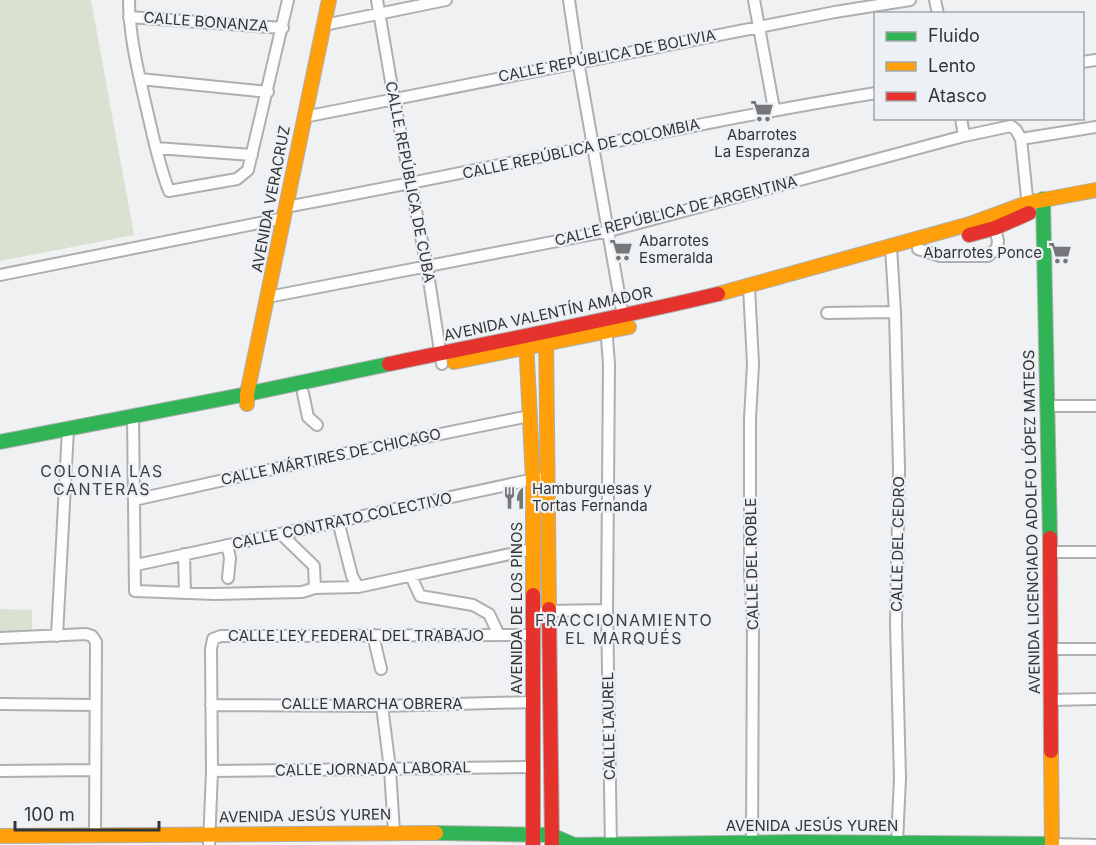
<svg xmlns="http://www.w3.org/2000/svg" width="1096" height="845" viewBox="0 0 1096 845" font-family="Inter,sans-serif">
  <rect width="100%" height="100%" fill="#eff1f3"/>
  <path fill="#dbe1d0" d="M0 0H91L134 235 0 261Z
    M0 609 32 610V632H0Z"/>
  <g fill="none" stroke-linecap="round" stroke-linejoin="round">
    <g stroke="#aeafb0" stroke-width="14">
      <path id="street" d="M129 0C129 35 138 71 146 106 153 135 158 163 169 191L237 179 248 170 288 0
        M377 0 394 99 427 267 442 364
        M569 0 578 61 624 322
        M754 0 774 109
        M935 0 938 14
        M129 17 283 28
        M324 25 446 0
        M1082 62 1096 60
        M140 79 268 92
        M304 117 835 12 910 0
        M961 118 964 136
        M1021 139 1096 127
        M156 148 252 155
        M286 207C483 171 678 125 876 93
        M891 247 895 312 899 468 896 624 900 778 897 842
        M918 249 940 256H988L997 248 998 241 995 228
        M0 275 284 218
        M749 287 753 364 750 419V571L753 622 752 842
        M268 297 609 231 964 136 1011 126 1016 130 1021 139 1028 207
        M827 313 895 312
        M606 326 609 364 607 610 611 845
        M303 393 308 417 317 425
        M1047 406H1096
        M133 416 135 591 215 594 302 592 315 588 358 587 533 549
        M134 500 323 458 529 416
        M338 521 352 576 358 587
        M281 534 314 566 315 588
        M227 545 230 558 228 578
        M1049 552H1096
        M184 554 185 593
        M136 565 539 478
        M411 576 420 596 473 605 489 614 499 635
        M545 611 607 610
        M373 635 381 669
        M57 636 68 429
        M0 638 86 634 92 636 96 642 95 834
        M1050 649H1096
        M1051 700 1096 699
        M0 704 95 705
        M211 705 382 706 533 702
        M382 706 390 769 394 832
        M0 771 95 770
        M212 771 533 767
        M1052 844 1096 845
        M209 845 212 771 211 649 213 639 221 636 533 635"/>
    </g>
    <g stroke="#aeafb0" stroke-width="16">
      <path id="fast" d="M1043 199 1050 538
        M0 442 247 394 389 364
        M436 833 551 835 572 844
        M568 845 796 842 1052 844"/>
    </g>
    <g stroke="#aeafb0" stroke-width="16">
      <path id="slow" d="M718 294 970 224 1027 203 1096 190
        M546 333 549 609
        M526 339 533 480V595
        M454 362 629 327
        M247 404V394L329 0
        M1051 751 1052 845
        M0 836 436 833"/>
    </g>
    <g stroke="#aeafb0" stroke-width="16">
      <path id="jam" d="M969 235 995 228 1029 213
        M389 364C499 341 609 320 718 294
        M1050 538 1051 751
        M533 595V844
        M549 609 552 844"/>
    </g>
    <use href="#street" stroke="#fdfdfd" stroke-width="10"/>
    <use href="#fast" stroke="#30b455" stroke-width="14"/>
    <use href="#slow" stroke="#ff9f0a" stroke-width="14"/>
    <use href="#jam" stroke="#e5322d" stroke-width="14"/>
  </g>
  <defs>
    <g id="supermarket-bare" transform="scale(1.8)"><path d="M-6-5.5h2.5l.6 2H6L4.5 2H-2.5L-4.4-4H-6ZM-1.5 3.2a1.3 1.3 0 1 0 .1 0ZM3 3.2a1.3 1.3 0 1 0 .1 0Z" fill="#757779" stroke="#edf1f5" stroke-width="2.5" paint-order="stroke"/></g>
    <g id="restaurant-bare" transform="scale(1.8)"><path d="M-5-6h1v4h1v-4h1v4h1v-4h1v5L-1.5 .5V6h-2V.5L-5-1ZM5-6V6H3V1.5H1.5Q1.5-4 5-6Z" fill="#757779" stroke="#edf1f5" stroke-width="2.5" paint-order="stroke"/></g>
  </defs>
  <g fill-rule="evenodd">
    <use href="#supermarket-bare" x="762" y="111"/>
    <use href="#supermarket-bare" x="621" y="250"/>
    <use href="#supermarket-bare" x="1060" y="253"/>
    <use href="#restaurant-bare" x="514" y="498"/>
  </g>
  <g text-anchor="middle" stroke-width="4.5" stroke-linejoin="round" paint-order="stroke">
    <g font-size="15" fill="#343537" stroke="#edf1f5">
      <text transform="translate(206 22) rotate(4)" y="5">CALLE BONANZA</text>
      <text transform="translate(607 56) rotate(-11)" y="5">CALLE REPÚBLICA DE BOLIVIA</text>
      <text transform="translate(581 149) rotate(-12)" y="5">CALLE REPÚBLICA DE COLOMBIA</text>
      <text transform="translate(410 182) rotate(79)" y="5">CALLE REPÚBLICA DE CUBA</text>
      <text transform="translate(271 199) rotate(-79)" y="5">AVENIDA VERACRUZ</text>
      <text transform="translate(676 211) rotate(-14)" y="5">CALLE REPÚBLICA DE ARGENTINA</text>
      <text transform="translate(548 314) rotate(-12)" y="5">AVENIDA VALENTÍN AMADOR</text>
      <text transform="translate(331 457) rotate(-12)" y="5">CALLE MÁRTIRES DE CHICAGO</text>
      <text transform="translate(342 521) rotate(-12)" y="5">CALLE CONTRATO COLECTIVO</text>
      <text transform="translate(1032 522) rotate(-91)" y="5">AVENIDA LICENCIADO ADOLFO LÓPEZ MATEOS</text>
      <text transform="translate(898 544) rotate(-89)" y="5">CALLE DEL CEDRO</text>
      <text transform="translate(752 564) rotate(-91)" y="5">CALLE DEL ROBLE</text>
      <text transform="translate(517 608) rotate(-90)" y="5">AVENIDA DE LOS PINOS</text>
      <text x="356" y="641">CALLE LEY FEDERAL DEL TRABAJO</text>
      <text x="372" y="709">CALLE MARCHA OBRERA</text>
      <text transform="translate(609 726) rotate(-91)" y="5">CALLE LAUREL</text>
      <text transform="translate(373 769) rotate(-1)" y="5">CALLE JORNADA LABORAL</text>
      <text transform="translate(305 816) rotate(-1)" y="5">AVENIDA JESÚS YUREN</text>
      <text x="812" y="831">AVENIDA JESÚS YUREN</text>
    </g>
    <g font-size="15" fill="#343537" stroke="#edf1f5" text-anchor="start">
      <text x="762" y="140" text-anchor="middle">Abarrotes<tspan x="762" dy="17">La Esperanza</tspan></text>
      <text x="639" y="246">Abarrotes<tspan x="639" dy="17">Esmeralda</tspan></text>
      <text x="1042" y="258" text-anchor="end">Abarrotes Ponce</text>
      <text x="532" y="494">Hamburguesas y<tspan x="532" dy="17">Tortas Fernanda</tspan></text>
    </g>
    <g font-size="16" letter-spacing="1.5" fill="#3e4145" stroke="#edf1f5">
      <text x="102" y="477">COLONIA LAS<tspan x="102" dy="18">CANTERAS</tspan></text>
      <text x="624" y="626">FRACCIONAMIENTO<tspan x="624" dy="18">EL MARQUÉS</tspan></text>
    </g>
  </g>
  <rect x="874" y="12" width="210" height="108" fill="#edf1f5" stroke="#a3a6a9" stroke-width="1.5"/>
  <rect x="886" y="32" width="30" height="9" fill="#30b455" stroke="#a3a6a9" stroke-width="1.5"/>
  <text x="928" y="42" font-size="18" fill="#343537">Fluido</text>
  <rect x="886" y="62" width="30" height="9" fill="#ff9f0a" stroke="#a3a6a9" stroke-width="1.5"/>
  <text x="928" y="72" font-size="18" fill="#343537">Lento</text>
  <rect x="886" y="92" width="30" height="9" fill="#e5322d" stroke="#a3a6a9" stroke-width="1.5"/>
  <text x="928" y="102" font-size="18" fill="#343537">Atasco</text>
  <path d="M15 821v9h144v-9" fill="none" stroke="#343537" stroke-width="3"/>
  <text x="24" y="821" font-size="18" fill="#343537" stroke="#edf1f5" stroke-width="4.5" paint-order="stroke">100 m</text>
</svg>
